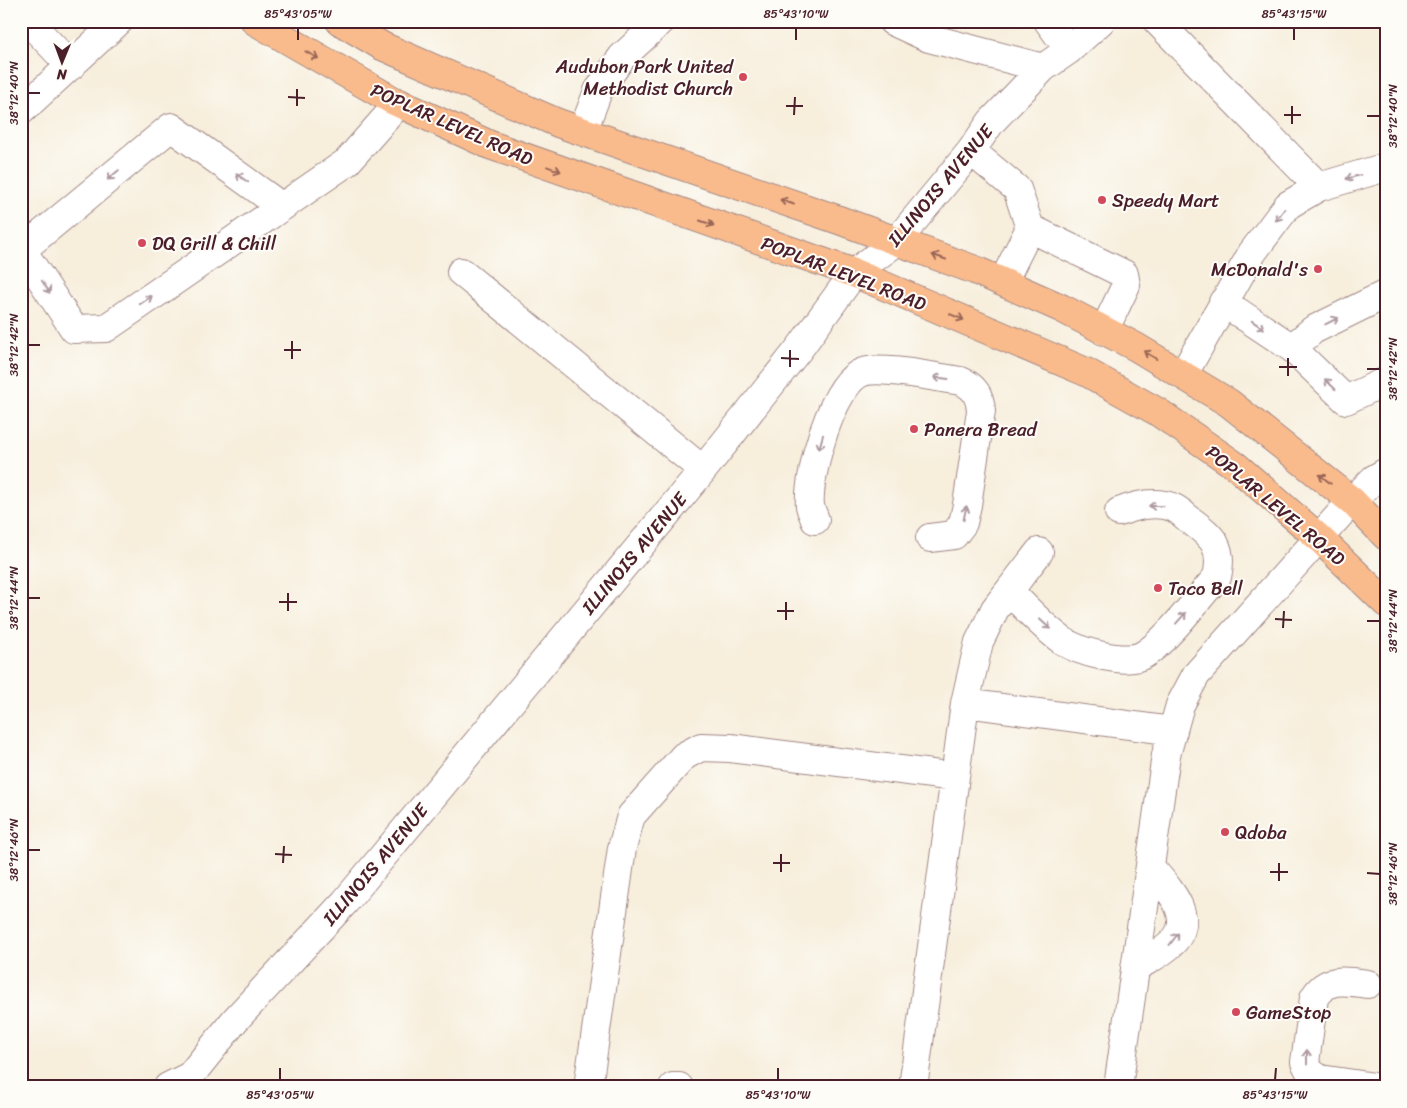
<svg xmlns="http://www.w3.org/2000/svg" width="1407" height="1108" viewBox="0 0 1407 1108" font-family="Sriracha,sans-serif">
  <rect width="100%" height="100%" fill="#fdfcf7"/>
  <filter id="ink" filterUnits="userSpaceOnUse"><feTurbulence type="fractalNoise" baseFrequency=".02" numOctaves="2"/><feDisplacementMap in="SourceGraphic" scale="10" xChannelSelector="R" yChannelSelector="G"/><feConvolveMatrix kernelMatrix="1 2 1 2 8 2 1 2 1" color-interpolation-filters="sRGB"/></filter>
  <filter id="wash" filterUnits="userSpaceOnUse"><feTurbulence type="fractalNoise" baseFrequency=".0096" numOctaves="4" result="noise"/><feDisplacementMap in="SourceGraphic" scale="20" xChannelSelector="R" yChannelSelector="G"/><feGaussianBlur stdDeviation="1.12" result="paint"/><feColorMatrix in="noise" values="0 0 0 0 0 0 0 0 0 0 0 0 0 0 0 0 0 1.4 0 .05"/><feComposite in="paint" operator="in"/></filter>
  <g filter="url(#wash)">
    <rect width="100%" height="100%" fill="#f7eedc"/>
  </g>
  <g filter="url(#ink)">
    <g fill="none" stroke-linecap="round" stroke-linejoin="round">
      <g stroke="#a08684" stroke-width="30">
        <path id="minor" d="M28 21 71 66
          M892 21 929 38 1043 68
          M1048 21 1069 50
          M1157 21 1319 187
          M21 111 119 21
          M583 131 598 91 622 57 661 21
          M971 151 1017 189 1030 228
          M282 207 171 127 22 250 74 329 106 328 347 162 399 103
          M461 272 703 470
          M1003 282 1030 228 1124 274 1126 285 1104 331
          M1223 302 1292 348 1346 400 1386 381
          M1292 348 1313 330 1386 294
          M1183 375 1252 253 1288 205 1319 187 1386 167
          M815 520C814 516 811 511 810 506 807 477 832 382 863 372 883 366 938 378 961 381 975 387 980 396 981 411L967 505 963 523 954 535 930 538
          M1009 591C1026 608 1043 627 1063 641 1079 652 1126 665 1143 655 1165 643 1199 597 1217 577 1224 547 1213 537 1190 520 1185 516 1178 509 1172 507 1155 501 1134 506 1119 512
          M965 703 979 642 995 609 1039 552
          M1135 968C1147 960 1161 954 1171 944 1199 918 1167 887 1150 867
          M1368 984C1347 981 1326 976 1314 998L1305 1062 1310 1072 1320 1079 1375 1087
          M168 1087 190 1076 235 1020 345 902 703 470 799 349 854 273 896 242 971 151 991 122 1043 68 1069 50 1101 21
          M588 1087 622 848 631 816 684 756 701 747 730 748 955 777
          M673 1087H679
          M913 1087 965 703 1173 731
          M1118 1087 1166 755 1180 705 1196 675 1352 501 1374 479 1386 472"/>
      </g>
      <g stroke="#a08684" stroke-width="30">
        <path id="major" d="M255 21 392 100 490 145 854 273 1086 372 1158 412 1236 466 1319 538 1386 603
          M340 21 382 46 558 123 839 220 975 270 1061 308 1136 347 1229 403 1352 501 1386 536"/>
      </g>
      <use href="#minor" stroke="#fff" stroke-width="28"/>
      <use href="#major" stroke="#fabb8c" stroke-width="28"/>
    </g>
    <defs><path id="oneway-shaft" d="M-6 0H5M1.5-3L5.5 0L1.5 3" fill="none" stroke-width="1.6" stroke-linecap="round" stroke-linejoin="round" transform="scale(1.25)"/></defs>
    <g stroke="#996557">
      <use href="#oneway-shaft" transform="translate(312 55) rotate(29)"/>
      <use href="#oneway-shaft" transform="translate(554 169) rotate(20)"/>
      <use href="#oneway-shaft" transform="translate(787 202) rotate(-161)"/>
      <use href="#oneway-shaft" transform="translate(707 223) rotate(19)"/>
      <use href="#oneway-shaft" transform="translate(939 257) rotate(-161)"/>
      <use href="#oneway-shaft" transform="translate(957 317) rotate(23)"/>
      <use href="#oneway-shaft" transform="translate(1150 355) rotate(-149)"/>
      <use href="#oneway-shaft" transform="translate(1325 479) rotate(-141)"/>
    </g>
    <g stroke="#ae9aa0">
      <use href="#oneway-shaft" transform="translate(113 175) rotate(140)"/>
      <use href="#oneway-shaft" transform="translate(1353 177) rotate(164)"/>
      <use href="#oneway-shaft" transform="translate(242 178) rotate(-145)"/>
      <use href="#oneway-shaft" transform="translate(1280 215) rotate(127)"/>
      <use href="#oneway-shaft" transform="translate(46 287) rotate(57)"/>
      <use href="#oneway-shaft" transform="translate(146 300) rotate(-34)"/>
      <use href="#oneway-shaft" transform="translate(1332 321) rotate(-26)"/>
      <use href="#oneway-shaft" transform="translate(1258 325) rotate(33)"/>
      <use href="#oneway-shaft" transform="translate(941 378) rotate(-173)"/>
      <use href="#oneway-shaft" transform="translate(1330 384) rotate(-136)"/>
      <use href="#oneway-shaft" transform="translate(821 442) rotate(106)"/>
      <use href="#oneway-shaft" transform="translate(1156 506) rotate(-178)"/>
      <use href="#oneway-shaft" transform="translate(965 513) rotate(-78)"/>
      <use href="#oneway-shaft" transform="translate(1181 618) rotate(-48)"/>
      <use href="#oneway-shaft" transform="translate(1045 624) rotate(42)"/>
      <use href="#oneway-shaft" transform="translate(1174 939) rotate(-53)"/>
      <use href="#oneway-shaft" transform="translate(1307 1057) rotate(-90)"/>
    </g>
  </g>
  <path fill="none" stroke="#4a1f2b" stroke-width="2" d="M298 40V28M796 40V28M1294 40V28M28 93H40M288 97 305 98M297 106V89M786 106H803M794 115 795 97M1284 115H1301M1367 116H1380M1292 124V106M28 345H40M284 350H301M781 358 799 359M292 359V341M790 367V350M1279 367H1297M1367 369H1380M1288 376V358M28 598H40M279 602H297M288 611V593M777 611H794M1275 619 1292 620M786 620V602M1367 621H1380M1283 628 1284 611M28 850H40M275 854 292 855M283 863 284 846M773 863H790M781 872V854M1270 872H1288M1367 873 1380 874M1279 881V863M280 1080V1068M778 1080V1068M1275 1080 1276 1068"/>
  <g fill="#d1495b" stroke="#fdfcf7" stroke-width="2">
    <circle cx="743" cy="77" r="5"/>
    <circle cx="1102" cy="200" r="5"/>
    <circle cx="142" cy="243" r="5"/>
    <circle cx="1318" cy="269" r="5"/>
    <circle cx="914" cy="429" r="5"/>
    <circle cx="1158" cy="588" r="5"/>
    <circle cx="1225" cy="832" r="5"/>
    <circle cx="1236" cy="1012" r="5"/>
  </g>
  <g text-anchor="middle" stroke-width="4" stroke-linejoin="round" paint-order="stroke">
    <g font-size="19" fill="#4a1f2b" stroke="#fdfcf7" text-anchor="start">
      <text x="733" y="73" text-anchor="end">Audubon Park United<tspan x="733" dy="22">Methodist Church</tspan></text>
      <text x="1112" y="207">Speedy Mart</text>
      <text x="152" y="250">DQ Grill &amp; Chill</text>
      <text x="1308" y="276" text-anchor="end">McDonald's</text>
      <text x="924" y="436">Panera Bread</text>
      <text x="1168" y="595">Taco Bell</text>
      <text x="1235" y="839">Qdoba</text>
      <text x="1246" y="1019">GameStop</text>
    </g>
    <g font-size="19" fill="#4a1f2b" stroke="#fdfcf7">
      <text transform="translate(452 124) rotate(24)" y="7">POPLAR LEVEL ROAD</text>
      <text transform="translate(940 185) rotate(-50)" y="7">ILLINOIS AVENUE</text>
      <text transform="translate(844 273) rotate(21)" y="7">POPLAR LEVEL ROAD</text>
      <text transform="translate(1276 505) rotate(40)" y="7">POPLAR LEVEL ROAD</text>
      <text transform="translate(634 553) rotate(-50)" y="7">ILLINOIS AVENUE</text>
      <text transform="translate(375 864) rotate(-50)" y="7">ILLINOIS AVENUE</text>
    </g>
  </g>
  <rect width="1407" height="1108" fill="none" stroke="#fdfcf7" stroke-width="55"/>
  <g transform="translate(62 62) rotate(181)" stroke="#fdfcf7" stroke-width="4" paint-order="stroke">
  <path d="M0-4L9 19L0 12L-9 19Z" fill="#4a1f2b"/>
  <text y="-8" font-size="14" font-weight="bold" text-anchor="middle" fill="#4a1f2b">N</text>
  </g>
  <rect x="28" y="28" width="1352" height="1052" fill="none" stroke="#4a1f2b" stroke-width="2"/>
  <g font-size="12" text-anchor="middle" fill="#4a1f2b">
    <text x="298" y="18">85°43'05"W</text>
    <text x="796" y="18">85°43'10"W</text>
    <text x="1294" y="18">85°43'15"W</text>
    <text transform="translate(14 93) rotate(-90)" y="4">38°12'40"N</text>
    <text transform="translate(1393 116) rotate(-90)" y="4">38°12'40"N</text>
    <text transform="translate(14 345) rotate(-90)" y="4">38°12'42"N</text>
    <text transform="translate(1393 369) rotate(-90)" y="4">38°12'42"N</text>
    <text transform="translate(14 598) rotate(-90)" y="4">38°12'44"N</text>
    <text transform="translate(1393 621) rotate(-90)" y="4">38°12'44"N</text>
    <text transform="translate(14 850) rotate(-90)" y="4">38°12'46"N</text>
    <text transform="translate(1393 874) rotate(-90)" y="4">38°12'46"N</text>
    <text x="280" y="1099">85°43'05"W</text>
    <text x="778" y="1099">85°43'10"W</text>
    <text x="1275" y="1099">85°43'15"W</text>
  </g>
</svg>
